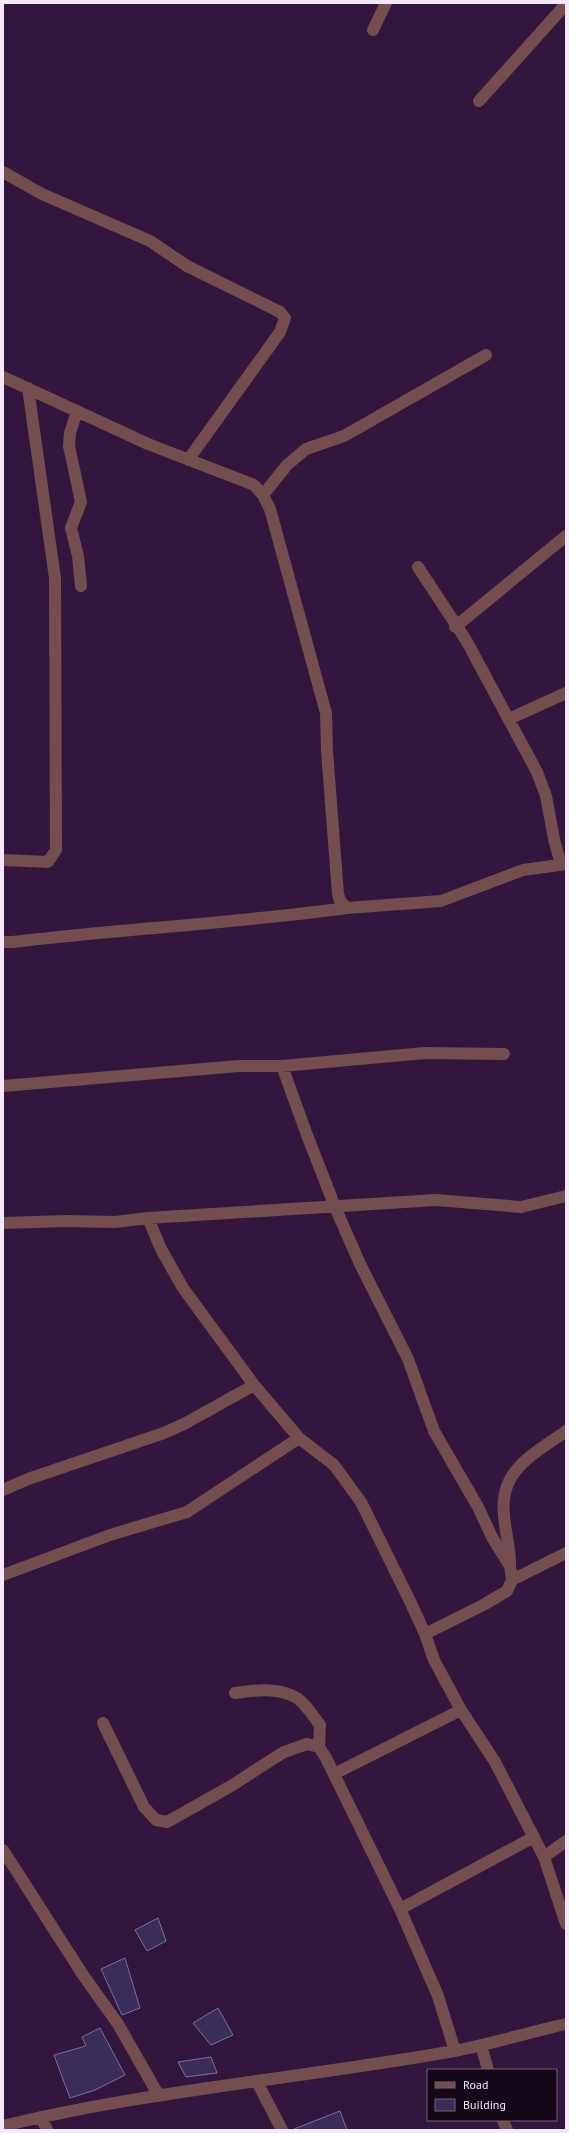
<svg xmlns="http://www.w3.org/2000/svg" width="569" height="2133" viewBox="0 0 569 2133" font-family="'PT Sans',sans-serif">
  <rect width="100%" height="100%" fill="#33163d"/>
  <path fill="#3a2d59" stroke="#7b6ea0" d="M158 1918 166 1941 147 1951 135 1930Z
    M125 1958 140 2008 122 2015 101 1969Z
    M218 2008 233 2035 211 2045 193 2023Z
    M100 2028 125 2075 95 2090 70 2098 54 2055 86 2046 82 2037Z
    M211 2057 217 2073 186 2077 178 2062Z
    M340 2111 347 2130H294V2129Z"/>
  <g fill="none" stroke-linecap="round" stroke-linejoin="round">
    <path stroke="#744d4f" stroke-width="12" d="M373 30 386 3
      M479 101 566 4
      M3 172 42 194 150 241 187 266 280 312 285 318 280 332 188 460
      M3 377 148 444 254 485 263 495 270 509 326 713 327 751 338 894 340 901 347 908 441 901 523 870 566 864
      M77 411 70 433 69 446 81 502 71 528 78 556 81 586
      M263 495 287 465 306 449 344 436 486 355
      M418 567 466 640 537 772 546 796 554 839 561 865
      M455 627 566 536
      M509 719 566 693
      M3 860 48 862 56 850 55 578 28 388
      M3 942H13C124 929 236 923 347 908
      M282 1066 307 1135 335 1207 360 1264 408 1359 434 1431 478 1507 492 1537 510 1566 512 1580 507 1591 485 1604 425 1634
      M3 1086 239 1066H282L425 1053 504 1054
      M148 1218 161 1249 183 1288 254 1385 299 1438 334 1465 361 1502 410 1601 425 1634 434 1660 461 1710 495 1762 544 1857 566 1924
      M3 1223 66 1221 115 1222 148 1218 436 1200 521 1207 566 1196
      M3 1490 28 1479 164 1433 186 1423 254 1385
      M510 1566C511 1544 501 1521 504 1499 507 1465 542 1449 566 1431
      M3 1575 110 1535 187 1512 299 1438
      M512 1580 566 1553
      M235 1693C254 1690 279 1687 297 1698 306 1704 313 1716 320 1725L319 1747
      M103 1723 144 1807 156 1820 167 1822 231 1786 284 1752 307 1744 319 1747 326 1758 400 1909 438 1996 455 2051
      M334 1774 461 1710
      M3 1850 83 1975 118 2024 159 2096
      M544 1857 566 1841
      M400 1909 534 1837
      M481 2045 488 2070
      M257 2082 282 2130
      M41 2117 47 2130
      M503 2120 507 2130
      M3 2126C151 2090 304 2078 454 2051 492 2044 529 2032 566 2024"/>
  </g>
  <rect width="569" height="2133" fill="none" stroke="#f6e8fc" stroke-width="8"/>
  <rect x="427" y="2069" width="130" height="52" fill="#140819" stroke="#6e6274"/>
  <rect x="435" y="2082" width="20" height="6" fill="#744d4f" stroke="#6e6274"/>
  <text x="463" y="2089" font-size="12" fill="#f6e8fc">Road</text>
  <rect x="435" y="2099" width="20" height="12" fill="#3a2d59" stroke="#6e6274"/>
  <text x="463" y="2109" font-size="12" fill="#f6e8fc">Building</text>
</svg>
